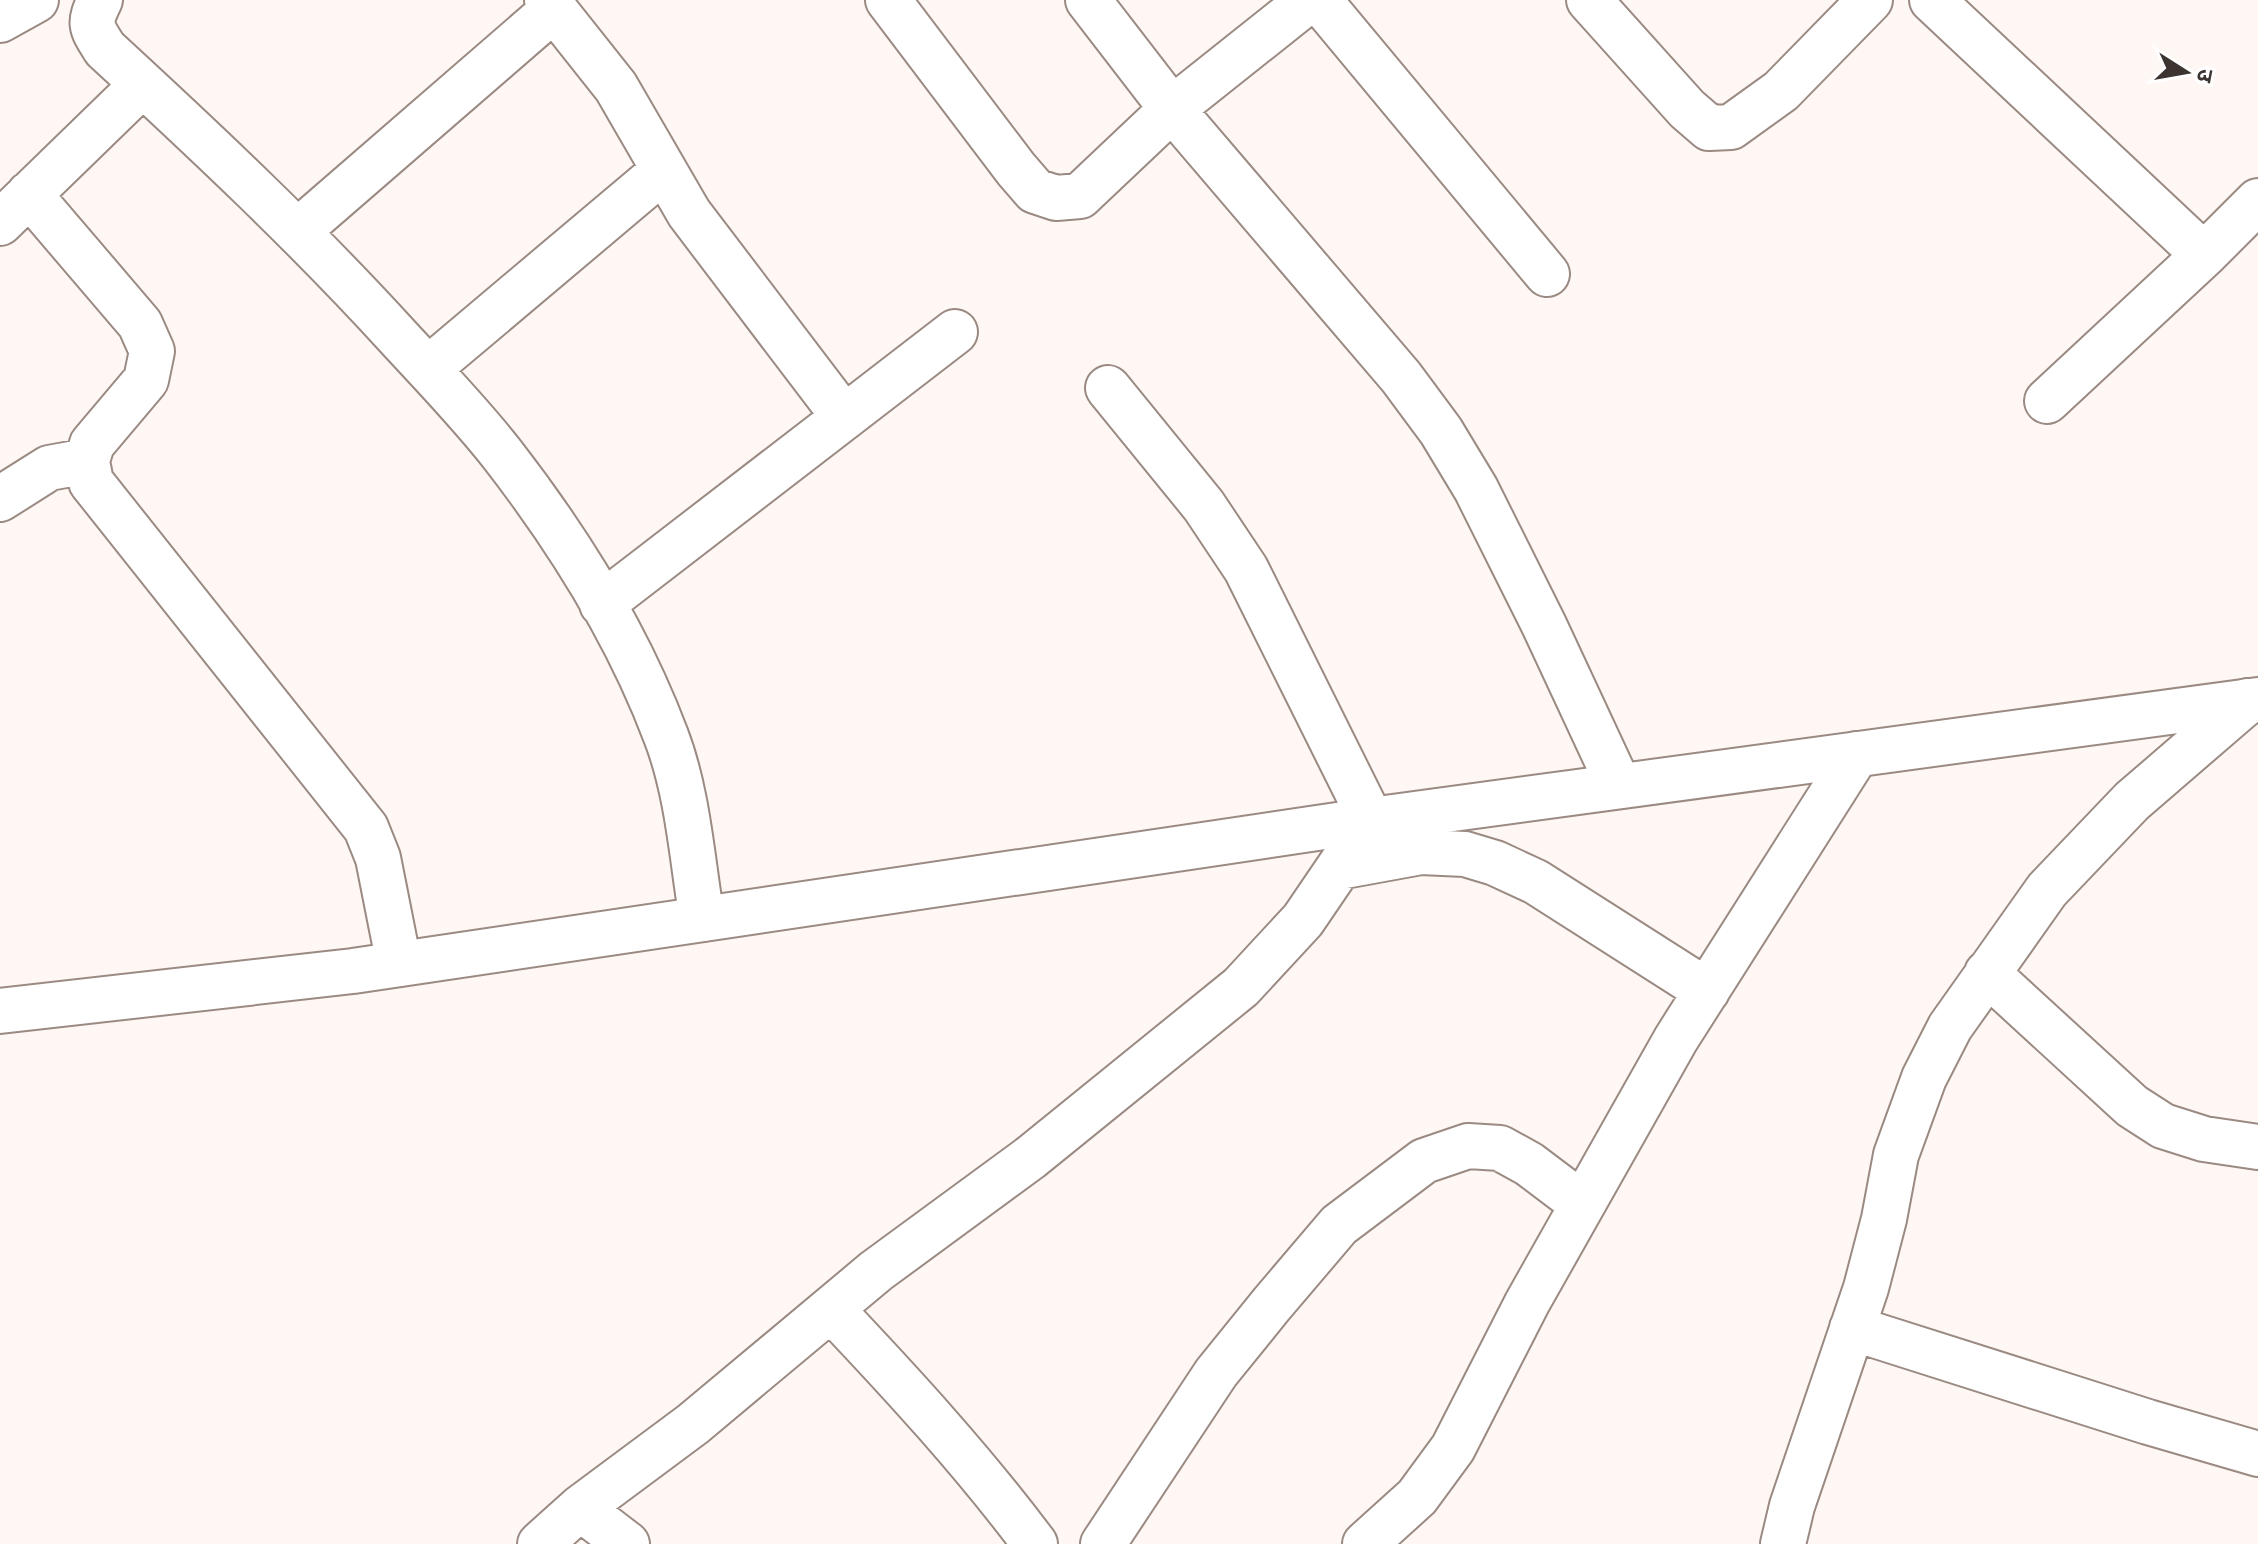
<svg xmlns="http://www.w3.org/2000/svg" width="2258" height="1544" viewBox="0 0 2258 1544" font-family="Barlow,'Noto Sans Devanagari',sans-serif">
  <rect width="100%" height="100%" fill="#fff7f4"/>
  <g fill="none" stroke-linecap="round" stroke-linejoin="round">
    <g stroke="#9b8a82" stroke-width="48">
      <path id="minor" d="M100 0C88 24 91 27 105 49 206 142 305 235 398 337 433 375 470 413 502 454 568 539 628 635 666 736 688 793 692 859 702 919
        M547 0 616 87 689 213 844 417
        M888 0 1016 169 1035 191 1056 198 1080 196 1172 109 1309 0
        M1088 0 1172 109 1401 377 1441 431 1476 489 1544 625 1619 786
        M1319 0 1547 274
        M1589 0 1687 109 1709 128 1731 127 1781 91 1870 0
        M1932 0 2204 255
        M0 20 36 0
        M29 194 140 324 152 351 146 380 92 444 87 461 91 482 366 828 378 858 399 964
        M0 223 143 84
        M298 231 554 9
        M428 369 664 170
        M2047 401 2204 255 2258 201
        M0 499 49 468 87 461
        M602 604 955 332
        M1339 867 1421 852 1465 854 1495 863 1536 882 1707 991
        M1987 973 2132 1106 2163 1126 2204 1139 2258 1147
        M831 1309C903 1385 972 1460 1035 1544
        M1852 1328 2148 1422 2258 1454
        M580 1508 627 1544
        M540 1544 580 1508 693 1424 876 1271 1030 1158 1241 987 1303 920 1371 820 1246 569 1204 506 1108 388
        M1103 1544 1216 1373 1271 1305 1339 1225 1424 1161 1468 1146 1500 1148 1529 1164 1582 1204
        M1365 1544 1417 1497 1453 1448 1527 1303 1676 1039 1857 754
        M1783 1544 1792 1506 1866 1288 1884 1219 1896 1155 1924 1078 1950 1027 2047 890 2132 801 2248 701"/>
    </g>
    <g stroke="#9b8a82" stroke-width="48">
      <path id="tertiary" d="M0 1011 353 971 1371 820 2258 700"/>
    </g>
    <use href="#minor" stroke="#fff" stroke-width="44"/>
    <use href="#tertiary" stroke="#fff" stroke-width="44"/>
  </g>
  <g transform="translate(2186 72) rotate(101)" stroke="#ffffff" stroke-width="6" paint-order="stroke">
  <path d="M0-6L14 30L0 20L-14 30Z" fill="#3b3431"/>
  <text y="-12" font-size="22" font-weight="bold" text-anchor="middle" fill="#3b3431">उ</text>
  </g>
</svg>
